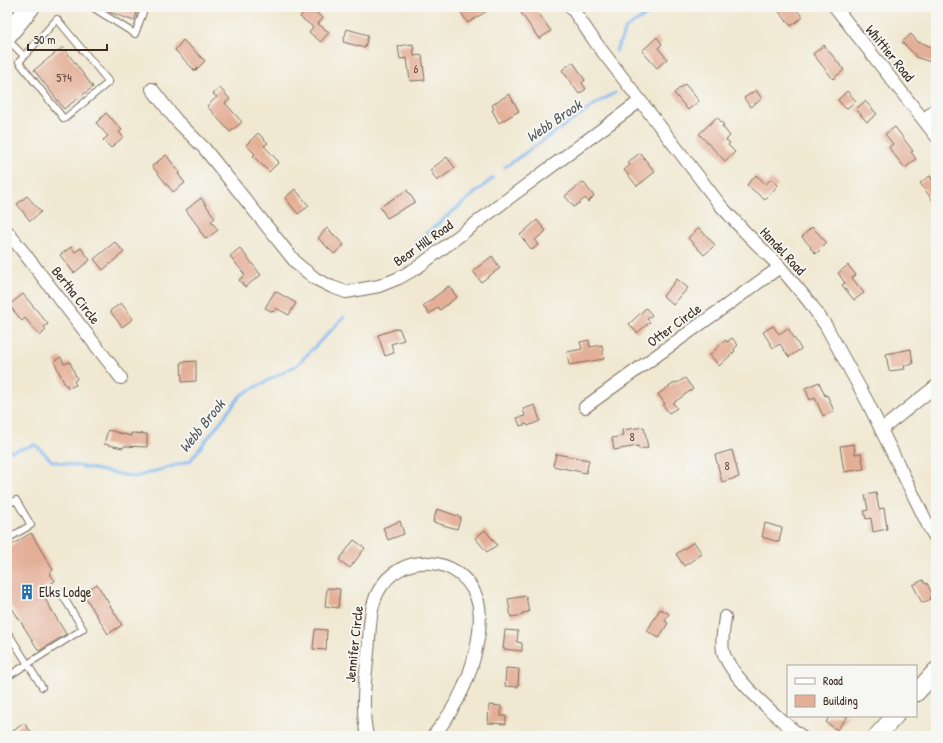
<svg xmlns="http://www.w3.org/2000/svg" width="943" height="743" viewBox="0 0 943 743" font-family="'Patrick Hand',sans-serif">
  <rect width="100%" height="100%" fill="#f6f6f2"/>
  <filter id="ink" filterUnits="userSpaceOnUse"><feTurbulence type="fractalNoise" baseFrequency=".025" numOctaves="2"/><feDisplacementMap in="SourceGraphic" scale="8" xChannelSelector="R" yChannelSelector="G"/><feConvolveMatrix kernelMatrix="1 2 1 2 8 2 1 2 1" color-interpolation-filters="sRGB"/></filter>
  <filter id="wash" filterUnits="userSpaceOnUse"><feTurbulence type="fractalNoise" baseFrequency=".012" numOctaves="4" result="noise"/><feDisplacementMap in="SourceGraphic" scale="16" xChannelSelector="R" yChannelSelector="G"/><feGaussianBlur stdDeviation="0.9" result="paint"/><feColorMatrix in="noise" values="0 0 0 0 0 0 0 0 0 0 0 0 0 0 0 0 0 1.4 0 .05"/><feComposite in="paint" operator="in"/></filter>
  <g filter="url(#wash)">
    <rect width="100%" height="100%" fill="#f0e8d1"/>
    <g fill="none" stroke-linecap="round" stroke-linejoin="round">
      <path stroke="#80b8f0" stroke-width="3" d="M616 51 626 28 660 7
        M505 167 600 101 615 93
        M415 243 493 178
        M7 452 36 445 52 461 135 477 190 461 241 395 297 365 344 317"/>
    </g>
    <g id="blocks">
      <path fill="#e4af97" d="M100 7H139L134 21 109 12Z
        M308 7 323 18 318 24 329 32 321 42 309 32 313 27 300 17Z
        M467 7H493L468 23 460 11Z
        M517 7H534L551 31 539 39Z
        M775 7H794L803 17 791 26Z
        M347 29 368 35 365 48 343 42Z
        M911 34 919 43 920 42 936 49 934 63 915 57V55L902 42Z
        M657 37 662 44 658 48 667 59 657 68 642 51Z
        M183 40 205 61 195 71 175 50Z
        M413 44 414 56 422 55 425 80 410 81 407 58 400 59 398 46Z
        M824 45 844 70 833 79 813 54Z
        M63 47 93 87 64 109 34 70Z
        M573 62 585 80 582 83 586 89 579 94 562 70Z
        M685 84 699 101 688 110 674 93Z
        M220 88 230 99 225 103 242 122 230 132 207 106 217 97 213 94Z
        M756 90 762 99 750 107 744 98Z
        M847 91 856 101 846 109 838 100Z
        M509 94 519 111 499 123 492 110 494 109 492 105Z
        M865 101 877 114 867 122 856 109Z
        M106 113 122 130 119 132 123 137 111 148 103 140 108 136 96 123Z
        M717 117 724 125 722 126 730 136 726 140 730 143 728 145 735 152 725 161 699 134Z
        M895 127 913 151 911 152 916 159 905 168 892 152 889 147 893 144 885 134Z
        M258 133 268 143 264 146 279 162 269 172 253 156 255 154 246 145Z
        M640 153 655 172 637 186 624 170 630 165 628 162Z
        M166 155 180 173 178 174 185 183 173 192 152 166Z
        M447 157 455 168 437 181 430 170Z
        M756 175 766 184 771 179 778 185 765 200 747 185Z
        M930 176 936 185V205L920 183Z
        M583 182 594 196 588 202 585 198 574 207 565 196Z
        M295 189 309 206 298 214 285 198Z
        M407 190 415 202 387 218 380 207Z
        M27 196 41 212 30 221 17 204Z
        M201 198 215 218 211 221 218 230 206 239 199 230 200 229 186 210Z
        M537 220 546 231 535 240 538 245 532 250 520 235Z
        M812 227 827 243 816 254 810 248 811 247 802 237Z
        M327 228 344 245 334 254 318 238Z
        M699 228 715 245 704 255 688 238Z
        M115 242 124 252 103 270 94 259Z
        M71 247 75 252 81 248 90 260 74 273 60 255Z
        M240 248 261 275 245 287 239 280 245 275 230 256Z
        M492 256 500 268 481 282 473 271Z
        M848 265 856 275 852 278 864 293 854 300 842 285 845 283 838 273Z
        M677 279 688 288 673 305 663 296Z
        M449 286 457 297 440 310 438 307 429 314 423 306Z
        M275 291 296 303 289 315 276 308 273 312 265 308Z
        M23 294 48 324 44 327 46 330 40 336 25 318 22 321 9 305Z
        M121 303 133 319 122 327 110 311Z
        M646 308 652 315 647 319 650 322 637 333 629 324Z
        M773 326 779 334 788 328 801 349 789 357 780 344 773 348 763 332Z
        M399 328 404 340 391 344 394 353 385 356 378 335Z
        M732 338 738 345 734 349 735 351 719 366 710 355 725 340 727 342Z
        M589 340 590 347 602 345 604 359 569 365 567 352 582 349 580 342Z
        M911 349 913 364 904 366 905 369 889 371 886 354Z
        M61 357 64 364 70 362 77 379 74 381 76 385 68 388 67 385H65L54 361Z
        M196 361V381L182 382 181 362Z
        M685 378 693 389 673 403 677 408 669 413 663 405 665 404 658 394 676 382 677 383Z
        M819 382 825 396 827 395 834 411 823 416 815 398 810 400 805 388Z
        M535 405 540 421 528 426 527 424 520 426 517 418 525 416 523 409Z
        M644 427 648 448 639 449 638 446 614 450 612 438 623 436 622 430Z
        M108 430 131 436V433L147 434V447L124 446 123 448 104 444Z
        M854 444 855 454 861 453 864 469 844 472 840 446Z
        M732 450 739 477 722 482 715 455Z
        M556 454 589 460 586 473 553 466Z
        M876 493 879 509 884 508 887 529 873 532 871 518 866 519 864 511 868 510 865 495Z
        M437 509 461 517 457 529 433 522Z
        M400 521 404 534 388 540 383 528Z
        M765 523 782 528 779 542 762 537Z
        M485 530 497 545 487 552 475 538Z
        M31 533 53 570 49 573 55 581 44 588 49 596 45 599 66 634 39 651 7 600V548Z
        M354 540 365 548 350 568 339 560Z
        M694 542 702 554 684 566 676 554Z
        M923 580 925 584 927 583 933 596 930 597 931 599 922 603 913 585Z
        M97 584 122 625 108 634 83 593Z
        M327 588 340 589 338 608 325 606Z
        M526 596 529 612 522 613 523 615 511 617 508 599Z
        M660 609 669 614 665 621 668 623 659 638 647 631Z
        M315 629 327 630 326 650 313 649Z
        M505 630 518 631 517 642 522 643V651L503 649Z
        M506 668 519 669 518 687 505 686Z
        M489 705 501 706V716H506V724L488 723Z
        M830 716H848L837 730 826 722Z
        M24 723 34 736H17L13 731Z"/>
    </g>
  </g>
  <g filter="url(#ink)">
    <use href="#blocks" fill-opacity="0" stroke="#7a6c5d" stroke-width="1"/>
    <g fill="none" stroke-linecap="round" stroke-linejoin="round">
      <g stroke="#7a6c5d" stroke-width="8">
        <path id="lane" d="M92 7 135 34 145 7
          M57 19 109 82 64 119 19 62Z
          M7 39 24 56
          M7 505 16 500 31 525 7 539
          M7 631 42 687
          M7 677 83 629 61 593"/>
      </g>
      <g stroke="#7a6c5d" stroke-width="14">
        <path id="street" d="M571 7 596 43 721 206 745 232 780 267 810 303 826 326 867 401 930 529 936 539
          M835 7 936 136
          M152 89 176 120 204 148 297 264 316 279 332 287 346 292 379 286 399 278 418 267 513 195 640 101
          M924 120 936 109
          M7 231 121 378
          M585 407 780 267
          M881 430 936 386
          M725 617C724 627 721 640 723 651 729 676 780 720 801 736
          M367 736C361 708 365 680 368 652 370 633 369 609 378 592 399 551 459 554 476 596 481 608 480 620 479 632 474 672 459 705 433 736"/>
      </g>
      <g stroke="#7a6c5d" stroke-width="19">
        <path id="secondary" d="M916 693 936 671
          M877 736 895 716"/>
      </g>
      <g stroke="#7a6c5d" stroke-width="21">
        <path id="primary" d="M7 35 30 7"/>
      </g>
      <use href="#lane" stroke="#fff" stroke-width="6"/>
      <use href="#street" stroke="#fff" stroke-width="12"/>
      <use href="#secondary" stroke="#fff" stroke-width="17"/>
      <use href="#primary" stroke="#fff" stroke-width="19"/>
    </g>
  </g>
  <defs>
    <g id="building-bare" transform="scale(1.2)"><path d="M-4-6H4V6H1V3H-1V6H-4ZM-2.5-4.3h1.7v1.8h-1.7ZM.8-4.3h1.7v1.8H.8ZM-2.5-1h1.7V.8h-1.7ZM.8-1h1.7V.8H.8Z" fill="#1f6fb2" stroke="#f6f6f2" stroke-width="2.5" paint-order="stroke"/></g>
  </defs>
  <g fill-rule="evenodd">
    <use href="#building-bare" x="27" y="592"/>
  </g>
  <g text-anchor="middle" stroke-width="4" stroke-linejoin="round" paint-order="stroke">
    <g font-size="12" fill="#654b3c">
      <text x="416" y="73">6</text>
      <text x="64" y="82">574</text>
      <text x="632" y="441">8</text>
      <text x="727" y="470">8</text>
    </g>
    <g font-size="14" fill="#3b2a1e" stroke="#f6f6f2">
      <text transform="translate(890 53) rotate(51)" y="5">Whittier Road</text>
      <text transform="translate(423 243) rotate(-35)" y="5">Bear Hill Road</text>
      <text transform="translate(783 251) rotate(47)" y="5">Handel Road</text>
      <text transform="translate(76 295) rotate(52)" y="5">Bertha Circle</text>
      <text transform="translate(674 325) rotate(-36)" y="5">Otter Circle</text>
      <text transform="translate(354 644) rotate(-84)" y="5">Jennifer Circle</text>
    </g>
    <g font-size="14" fill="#3b2a1e" stroke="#f6f6f2" text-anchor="start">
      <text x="39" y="597">Elks Lodge</text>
    </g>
    <g font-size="15" font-style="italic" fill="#50555d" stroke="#f6f6f2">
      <text transform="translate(554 121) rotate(-34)" y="5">Webb Brook</text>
      <text transform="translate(202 426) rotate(-51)" y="5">Webb Brook</text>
    </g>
  </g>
  <rect width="943" height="743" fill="none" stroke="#f6f6f2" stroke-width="24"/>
  <rect x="787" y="665" width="130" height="52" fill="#f6f6f2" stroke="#aba49d"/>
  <rect x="795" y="678" width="20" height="6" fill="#ffffff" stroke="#aba49d"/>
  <text x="823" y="685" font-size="12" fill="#3b2a1e">Road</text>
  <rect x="795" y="695" width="20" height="12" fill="#e4af97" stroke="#aba49d"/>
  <text x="823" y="705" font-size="12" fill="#3b2a1e">Building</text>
  <path d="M28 44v6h79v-6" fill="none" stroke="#3b2a1e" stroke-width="2"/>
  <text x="34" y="44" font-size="12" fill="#3b2a1e" stroke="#f6f6f2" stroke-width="3" paint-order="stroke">50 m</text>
</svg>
